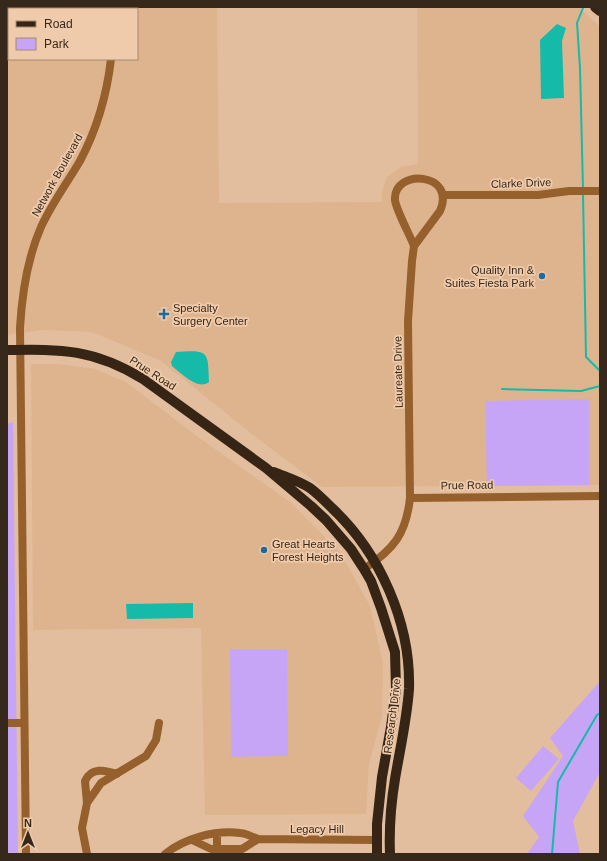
<svg xmlns="http://www.w3.org/2000/svg" width="607" height="861" viewBox="0 0 607 861" font-family="Arial,sans-serif">
  <rect width="100%" height="100%" fill="#e2be9e"/>
  <path fill="#deb48f" fill-rule="evenodd" d="M7 7H217L219 203 382 202V191L387 177 401 167 418 164 417 7H579L600 27V485L322 487 257 438 161 361 92 332 42 330 7 335ZM9 9H137V59H9Z
    M31 364H58L95 369 126 382 198 437 290 502 340 552 370 606 383 663 382 716 369 764 366 814 205 815 201 628 33 630Z"/>
  <path fill="#c7a5f6" d="M589 399V485L487 486 485 401Z
    M13 422 18 854H7V424Z
    M230 649H287L288 756 231 757Z
    M600 681V772L573 821 580 854H527L539 837 523 816 563 756 550 738Z
    M543 746 559 759 531 791 516 778Z"/>
  <path fill="#16baa9" d="M557 24 566 28 562 41 564 98 541 99 540 40Z
    M176 352C209 350 208 351 209 382 198 391 181 373 172 366L171 362Z
    M193 603V618L127 619 126 604Z"/>
  <g fill="none" stroke-linecap="round" stroke-linejoin="round">
    <path stroke="#16baa9" stroke-width="2" d="M583 189 580 68 577 23 583 8
      M583 194 586 357 600 371
      M502 389 581 391 600 386
      M552 854 558 782 597 715 600 713"/>
    <path stroke="#95602b" stroke-width="8" d="M113 7V9
      M443 195H538L569 191H600
      M410 498 600 496
      M364 569C394 549 406 534 410 498L408 321 412 261 414 246 440 211C457 172 393 168 395 200 396 210 410 235 414 246
      M7 723H24
      M87 803 85 781C91 767 105 770 117 774
      M217 833V849
      M192 840 211 849H242L258 839
      M26 854 20 328C22 293 27 259 41 227 52 203 67 183 80 161 97 129 107 94 111 59
      M87 854 82 828 87 803 101 783 146 756 156 740 159 723
      M165 854C185 838 215 830 240 833 246 833 252 837 258 839L376 840"/>
    <path stroke="#362515" stroke-width="10" d="M595 7 600 11
      M7 350C62 349 94 349 143 379L266 468 311 506 326 520 351 549 364 569 371 581 381 608 395 652 396 689 391 727 382 777 377 824V854
      M274 472C286 477 299 481 310 488 318 494 325 501 332 508 380 553 411 623 409 689 407 719 400 749 395 779 391 803 389 829 390 854"/>
  </g>
  <g fill="#1d6a9d" stroke="#f0cbab" stroke-width="1.5">
    <circle cx="542" cy="276" r="4"/>
    <path d="M162 308h4v4h4v4h-4v4h-4v-4h-4v-4h4z"/>
    <circle cx="264" cy="550" r="4"/>
  </g>
  <g text-anchor="middle" stroke-width="3.5" stroke-linejoin="round" paint-order="stroke">
    <g font-size="11" fill="#36281b" stroke="#f0cbab">
      <text transform="translate(57 175) rotate(-61)" y="4">Network Boulevard</text>
      <text transform="translate(521 183) rotate(-2)" y="4">Clarke Drive</text>
      <text transform="translate(398 372) rotate(-91)" y="4">Laureate Drive</text>
      <text transform="translate(153 373) rotate(33)" y="4">Prue Road</text>
      <text transform="translate(467 485) rotate(-1)" y="4">Prue Road</text>
      <text transform="translate(392 716) rotate(-83)" y="4">Research Drive</text>
      <text x="317" y="833">Legacy Hill</text>
    </g>
    <g font-size="11" fill="#36281b" stroke="#f0cbab" text-anchor="start">
      <text x="534" y="274" text-anchor="end">Quality Inn &amp;<tspan x="534" dy="13">Suites Fiesta Park</tspan></text>
      <text x="173" y="312">Specialty<tspan x="173" dy="13">Surgery Center</tspan></text>
      <text x="272" y="548">Great Hearts<tspan x="272" dy="13">Forest Heights</tspan></text>
    </g>
  </g>
  <rect width="607" height="861" fill="none" stroke="#36281b" stroke-width="16"/>
  <rect x="8" y="8" width="130" height="52" fill="#f0cbab" stroke="#a68a71"/>
  <rect x="16" y="21" width="20" height="6" fill="#362515" stroke="#a68a71"/>
  <text x="44" y="28" font-size="12" fill="#36281b">Road</text>
  <rect x="16" y="38" width="20" height="12" fill="#c7a5f6" stroke="#a68a71"/>
  <text x="44" y="48" font-size="12" fill="#36281b">Park</text>
  <g transform="translate(28 833)" stroke="#f0cbab" stroke-width="3" paint-order="stroke">
  <path d="M0-3L7 15L0 10L-7 15Z" fill="#36281b"/>
  <text y="-6" font-size="11" font-weight="bold" text-anchor="middle" fill="#36281b">N</text>
  </g>
</svg>
